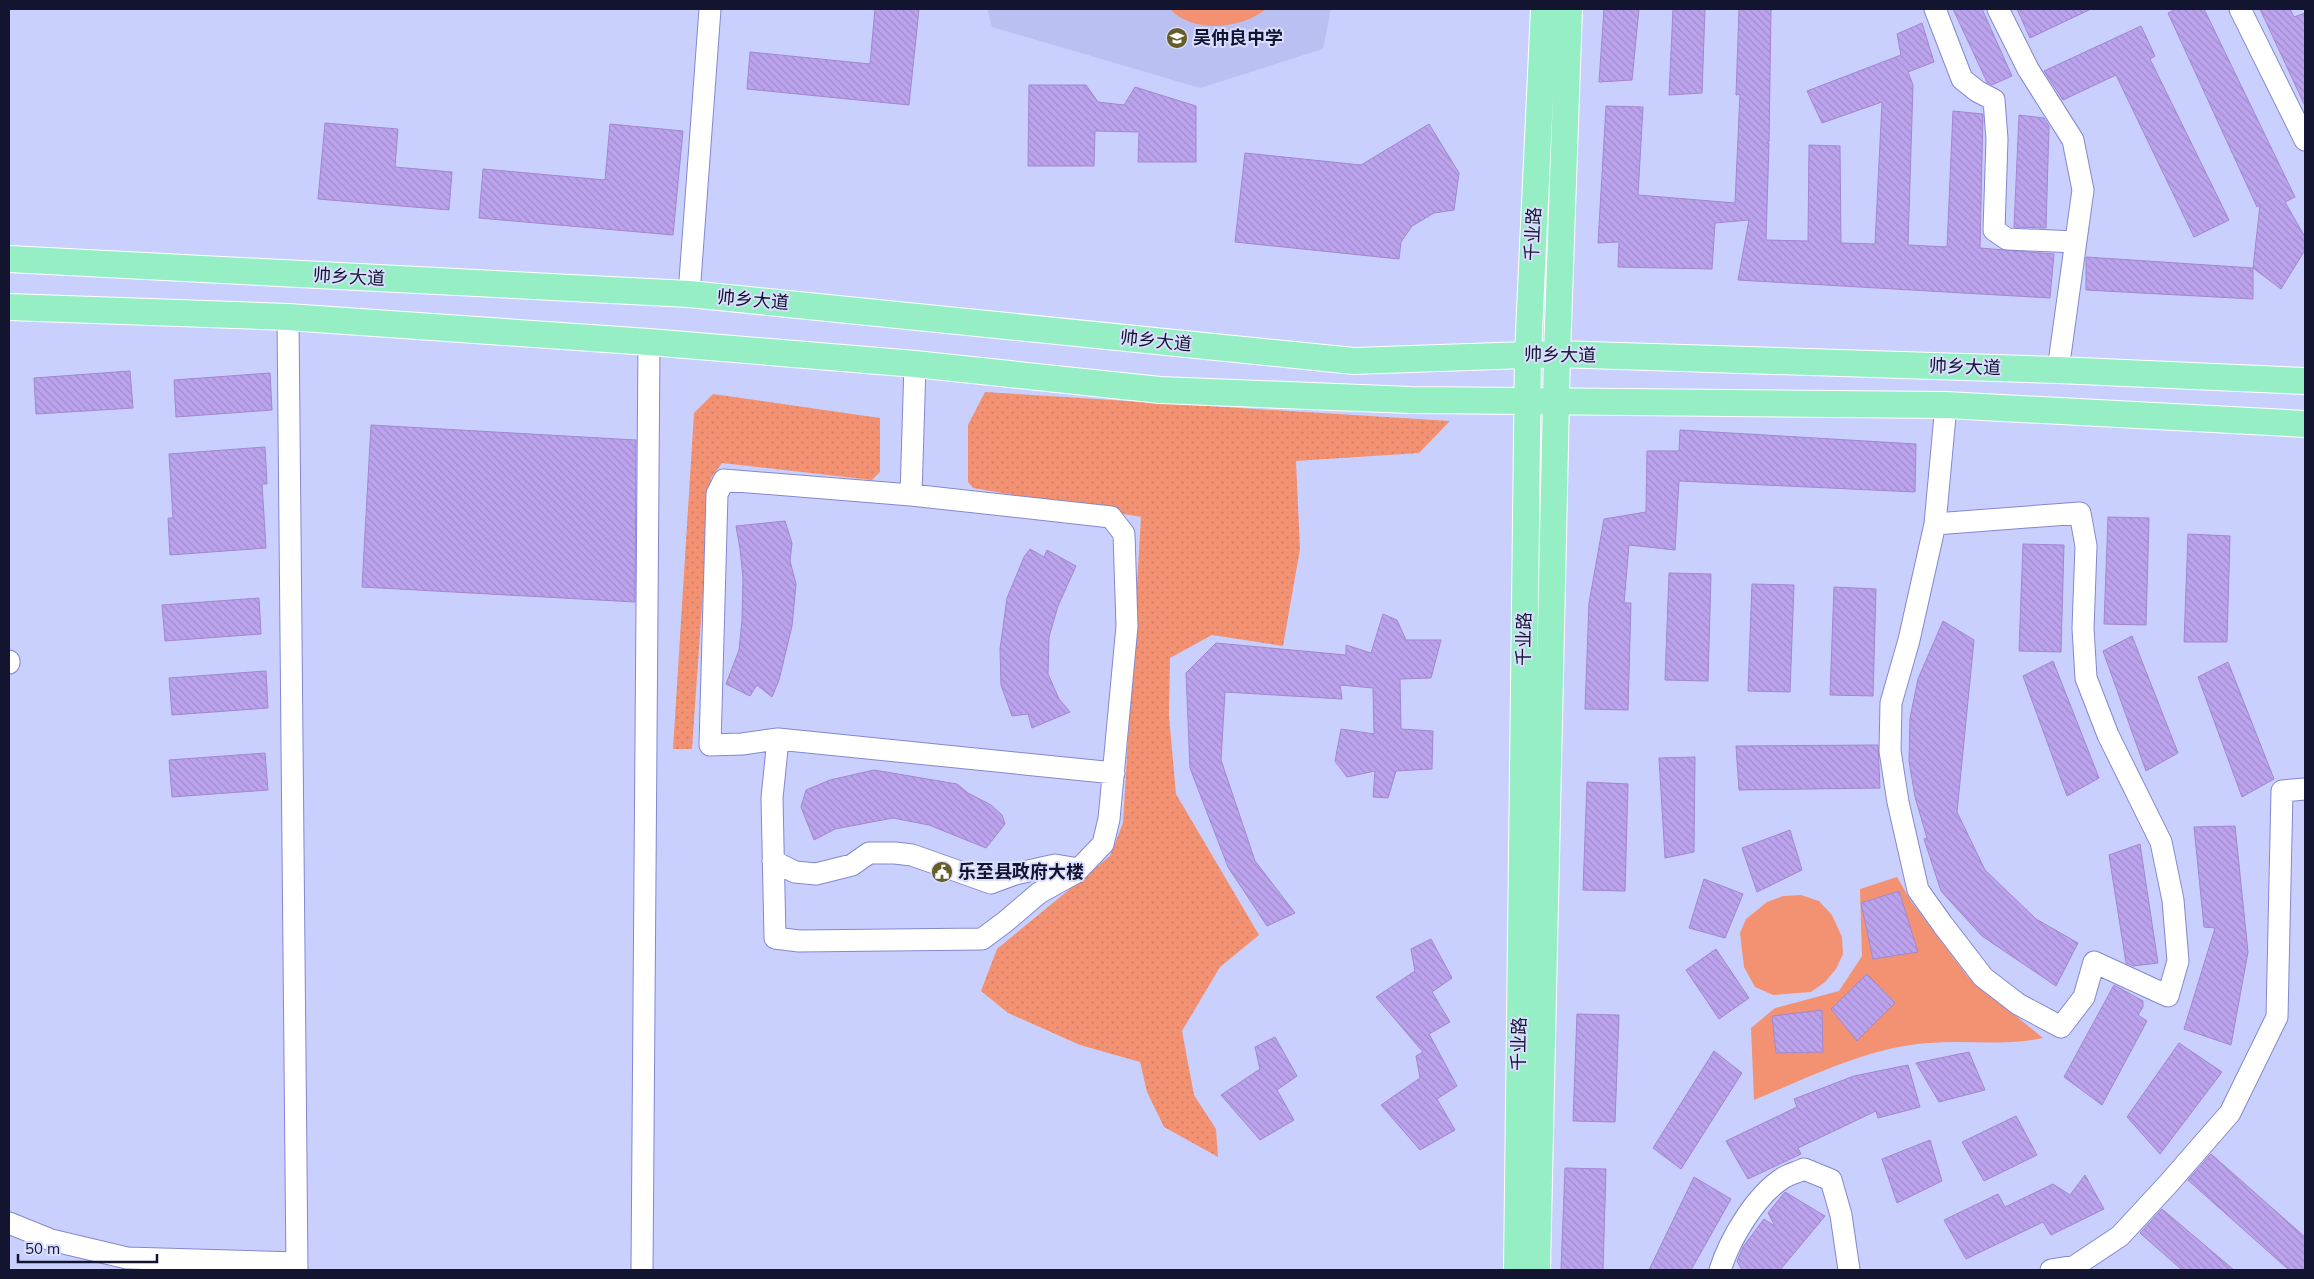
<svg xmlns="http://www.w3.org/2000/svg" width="2314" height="1279" viewBox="0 0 2314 1279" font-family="Mulish,'Noto Sans SC',sans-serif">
  <defs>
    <pattern id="grass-dots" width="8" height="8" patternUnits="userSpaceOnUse" patternTransform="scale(1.25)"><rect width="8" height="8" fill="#f39272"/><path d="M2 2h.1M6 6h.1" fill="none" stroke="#cf7d63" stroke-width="1.8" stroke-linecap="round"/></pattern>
    <pattern id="building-back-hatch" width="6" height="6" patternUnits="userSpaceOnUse" patternTransform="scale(1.25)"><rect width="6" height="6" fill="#bca3ee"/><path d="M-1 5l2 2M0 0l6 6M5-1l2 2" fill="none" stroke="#a18bcc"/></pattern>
  </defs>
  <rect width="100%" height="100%" fill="#cad0fe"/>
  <path fill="#bac1f2" d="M987 9H1331L1323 49 1200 88 992 27Z"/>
  <path fill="url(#grass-dots)" d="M985 392 1450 421 1419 453 1296 461 1300 549 1283 646 1212 635 1170 658 1169 716 1176 794 1259 935 1220 967 1182 1031 1194 1095 1216 1129 1218 1157 1164 1127 1147 1092 1140 1062 1080 1045 1008 1013 981 991 997 949 1110 856 1123 823 1141 517 973 488 968 482V425Z
    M713 394 880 418V472L872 480 722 463 711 478 692 749H673L694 413Z"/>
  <path fill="#f39272" d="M1170 9H1266C1242 29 1193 34 1170 9Z
    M1897 877 1911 901 1968 977 2043 1038C2005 1046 1967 1040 1929 1043 1868 1047 1810 1077 1754 1100L1751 1028 1775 1008 1839 991 1862 956 1860 889Z
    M1801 895 1819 901 1832 915 1842 937 1843 954 1836 969 1825 982 1811 992 1773 995 1755 987 1744 967 1740 933 1746 919 1767 902 1783 896Z"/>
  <path fill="url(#building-back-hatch)" stroke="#a188d0" d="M875 9H919L909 105 747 89 750 52 870 64Z
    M1604 9H1639L1632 80 1599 82Z
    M1673 9H1705L1702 93 1669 95Z
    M1739 9H1771L1769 142 1766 143H1769L1766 240 1808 241 1809 145 1840 146 1841 243 1875 244 1882 102 1822 123 1807 91 1901 55 1897 34 1922 23 1934 62 1908 72 1913 85 1908 245 1947 247 1953 111 1983 114 1980 248 2054 254 2050 298 1738 280 1749 220 1715 223 1712 269 1618 267 1619 242 1598 243 1606 106 1643 107 1638 195 1735 203 1740 94 1736 95Z
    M1953 9H1982L2012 76 1992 85 1987 82Z
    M2017 9H2091L2030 38Z
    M2176 9H2204L2295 197 2285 202 2305 237V250L2281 289 2253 268 2260 205 2257 207 2168 13Z
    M2260 9H2290L2294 17 2305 13V106Z
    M2141 26 2155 56 2150 59 2229 220 2194 237 2116 75 2063 100 2044 71Z
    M1029 85H1086L1098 102 1124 105 1135 87 1196 106V162H1138L1139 132 1095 131 1094 166H1028Z
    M2019 115 2044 118 2049 126 2046 228 2014 227Z
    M325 123 398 129 395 167 452 172 449 210 318 199Z
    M610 124 683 131 673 235 479 218 483 169 605 180Z
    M1429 124 1459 173 1454 210 1434 213 1412 226 1401 242 1399 259 1235 242 1245 153 1361 165Z
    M2086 257 2253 268V299L2086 290Z
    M130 371 133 408 36 414 34 378Z
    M270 373 272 410 176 417 174 380Z
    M371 425 636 440 635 602 362 587Z
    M1680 430 1916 444 1915 492 1679 481 1675 550 1629 545 1624 603H1631L1628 710 1585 709 1589 603 1604 519 1646 512 1647 451H1679Z
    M265 447 267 484H262L266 548 170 555 168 518H173L169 454Z
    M2108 517 2149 518 2146 625 2104 624Z
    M785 521 792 543 790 561 796 584 792 626 779 680 772 697 757 685 750 696 726 684 739 650 742 620 743 578 740 549 736 526Z
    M2188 534 2230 536 2227 642H2184Z
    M2023 544 2064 545 2061 652 2019 651Z
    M1030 549 1044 557 1047 550 1076 566 1058 606 1049 637 1048 674 1059 699 1070 712 1032 728 1028 714 1012 716 1001 685 1000 649 1007 598 1024 557Z
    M1669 573 1711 574 1708 681 1665 680Z
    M1752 584 1794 585 1790 692 1748 691Z
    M1834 587 1876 589 1873 696 1830 695Z
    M259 598 261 634 165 641 162 605Z
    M1383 614 1397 620 1406 640H1441L1431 678 1400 679 1401 729 1433 731 1432 769 1396 771 1388 798 1373 797 1375 771 1347 777 1335 761 1341 729 1374 734 1373 688 1340 685 1342 699 1225 692 1221 760 1255 861 1295 913 1267 926 1228 867 1190 768 1186 673 1216 643 1346 655V645L1371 653Z
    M1943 621 1974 640 1957 812 1985 870 2036 919 2078 943 2056 986 1982 936 1941 891 1924 839 1927 838 1915 797 1909 761 1910 718 1918 679Z
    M2132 636 2178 753 2146 771 2103 651Z
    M2053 661 2099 778 2067 796 2023 676Z
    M2228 662 2274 779 2242 797 2198 677Z
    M266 671 268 708 172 715 169 678Z
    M1878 745 1880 788 1739 790 1736 746Z
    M265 753 268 790 172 797 169 760Z
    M1695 757 1694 852 1665 858 1659 758Z
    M874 770 957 784 968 793 991 805 1002 815 1005 824 986 848 929 825 893 818 835 829 814 840 801 807 806 790 830 780Z
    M1587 782 1628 784 1625 891 1583 890Z
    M2235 826 2248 952 2231 1045 2184 1029 2215 928 2204 927 2194 827Z
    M1790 830 1802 870 1757 892 1742 848Z
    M2140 844 2158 963 2133 966 2126 963 2109 855Z
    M1704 879 1743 894 1725 938 1689 928Z
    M1899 891 1918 952 1873 959 1861 903Z
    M1431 939 1452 978 1432 992 1450 1022 1429 1034 1457 1086 1437 1099 1455 1130 1420 1150 1381 1105 1420 1078 1416 1056 1423 1052 1376 997 1415 971 1411 949Z
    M1716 949 1749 998 1719 1019 1686 970Z
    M1867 974 1895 1003 1857 1041 1831 1009Z
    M2114 985 2143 1001V1007L2138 1015 2147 1021 2102 1105 2064 1077Z
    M1822 1010 1823 1052 1776 1053 1772 1016Z
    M1577 1014 1619 1015 1615 1122 1573 1121Z
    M1275 1037 1297 1076 1277 1090 1294 1120 1260 1140 1221 1095 1260 1069 1255 1047Z
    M2179 1043 2222 1072 2160 1154 2127 1117Z
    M1714 1051 1742 1073 1681 1169 1653 1148Z
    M1969 1052 1985 1090 1939 1102 1916 1063Z
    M1908 1065 1920 1107 1878 1118 1876 1111 1798 1148 1801 1154 1748 1179 1726 1141 1797 1107 1794 1099 1854 1076Z
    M2016 1116 2037 1155 1984 1181 1962 1142Z
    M1930 1140 1942 1181 1897 1203 1882 1159Z
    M2211 1154 2305 1237V1270H2289L2188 1180Z
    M1565 1168 1606 1169 1603 1270H1561Z
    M2085 1175 2104 1209 2051 1235 2043 1222 1966 1259 1944 1220 1998 1194 2005 1207 2053 1184 2070 1195Z
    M1694 1177 1731 1199 1691 1270H1649Z
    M1785 1192 1825 1216 1780 1270H1742L1737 1261 1743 1247 1764 1219 1775 1226 1768 1213Z
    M2162 1209 2234 1270H2182L2140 1233Z"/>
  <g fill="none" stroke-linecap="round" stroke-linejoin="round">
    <g stroke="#8288d0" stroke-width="23">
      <path id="minor" d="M1935 9 1962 79 1977 91 1994 100 1997 139 1994 230 2007 239 2075 242
        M1998 9 2028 69 2073 140 2083 190 2058 370
        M2240 9 2305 140
        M689 294 710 9
        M288 317 297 1270
        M911 495 724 480 717 494 710 745 742 744 778 739 772 798 775 938 799 941 982 939 1005 922 1039 893 1075 873 1103 844 1109 819 1127 626 1124 534 1111 517 911 495 915 364
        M1935 524 2080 513 2086 546 2083 628 2086 678 2108 735 2161 842 2173 900 2178 961 2168 996 2094 962 2084 997 2061 1027 2018 1004 1983 977 1943 925 1918 890 1898 802 1890 751 1891 703 1909 640 1935 524 1946 405
        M9 661V663
        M778 739 1114 773
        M773 861 795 872 816 874 852 865 869 853H895L912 855 991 883 1015 874 1055 865 1079 869
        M9 1223 51 1240 127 1258 297 1263
        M642 1270 649 342
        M1720 1270C1730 1239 1755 1196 1783 1178 1789 1174 1798 1172 1804 1169L1831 1180 1841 1215 1849 1270
        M2051 1270 2075 1266 2120 1236 2169 1183 2230 1113 2277 1017 2282 791 2305 789"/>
    </g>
    <g stroke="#fff" stroke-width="28">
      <path id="major" d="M9 259 689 294 1354 361 1557 354 2058 370 2305 381
        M9 307 288 317 649 342 915 364 1160 390 1411 400 1946 405 2305 424
        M1517 1270 1528 354 1544 9
        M1537 1270 1557 354 1569 9"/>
    </g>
    <use href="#minor" stroke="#fff" stroke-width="21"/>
    <use href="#major" stroke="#96eec5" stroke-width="26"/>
  </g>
  <defs>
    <g id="school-disc" transform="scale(1.125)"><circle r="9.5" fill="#675d2a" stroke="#dadefe"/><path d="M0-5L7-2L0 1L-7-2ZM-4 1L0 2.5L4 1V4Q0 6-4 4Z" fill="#fff"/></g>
    <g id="civic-disc" transform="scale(1.125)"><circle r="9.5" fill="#675d2a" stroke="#dadefe"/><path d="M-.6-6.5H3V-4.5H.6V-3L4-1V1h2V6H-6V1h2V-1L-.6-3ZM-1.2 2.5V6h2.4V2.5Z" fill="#fff"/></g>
  </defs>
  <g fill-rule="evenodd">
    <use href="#school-disc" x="1177" y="38"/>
    <use href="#civic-disc" x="942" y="872"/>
  </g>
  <g text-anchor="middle" stroke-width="4" stroke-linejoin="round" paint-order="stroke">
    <g font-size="18" font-weight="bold" fill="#131430" stroke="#dadefe" text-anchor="start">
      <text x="1193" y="44">吴仲良中学</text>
      <text x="958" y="878">乐至县政府大楼</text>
    </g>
    <g font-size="18" fill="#131430" stroke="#dadefe">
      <text transform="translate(1533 234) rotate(-87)" y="6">千业路</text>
      <text transform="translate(349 277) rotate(3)" y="6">帅乡大道</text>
      <text transform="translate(753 300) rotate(5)" y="6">帅乡大道</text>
      <text transform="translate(1156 341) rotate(6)" y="6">帅乡大道</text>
      <text transform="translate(1560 355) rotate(1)" y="6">帅乡大道</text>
      <text transform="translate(1965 367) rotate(2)" y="6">帅乡大道</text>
      <text transform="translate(1524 639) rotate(-89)" y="6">千业路</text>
      <text transform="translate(1519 1044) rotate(-89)" y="6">千业路</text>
    </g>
  </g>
  <rect width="2314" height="1279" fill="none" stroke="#131430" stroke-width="20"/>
  <path d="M18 1254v8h139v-8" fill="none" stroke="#131430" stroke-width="2.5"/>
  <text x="25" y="1254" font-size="15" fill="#131430" stroke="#dadefe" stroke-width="4" paint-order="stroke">50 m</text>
</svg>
